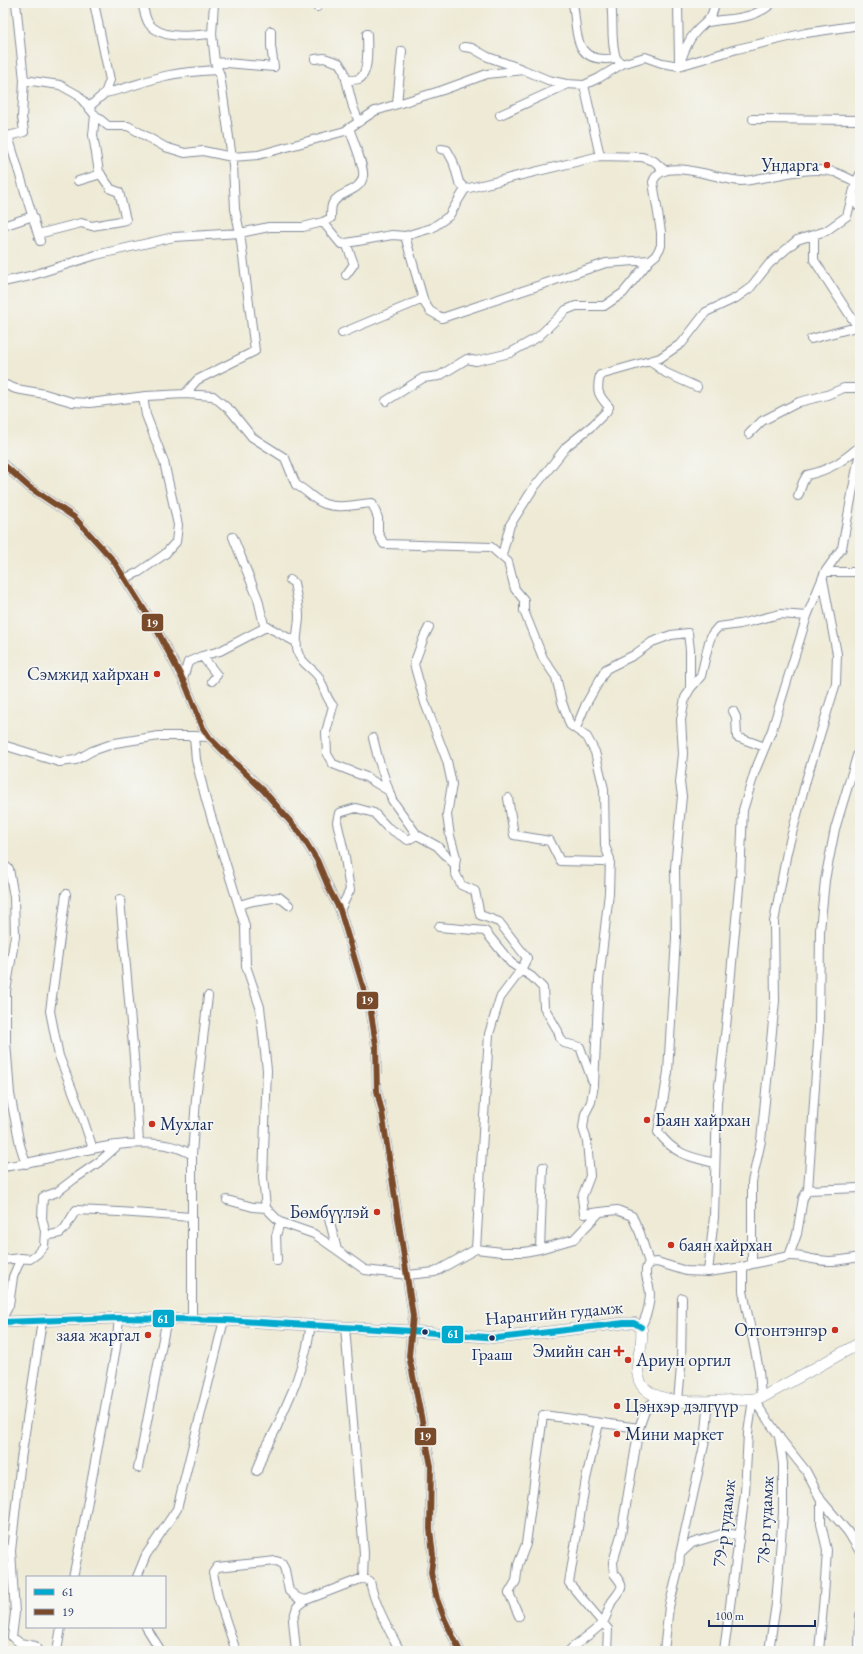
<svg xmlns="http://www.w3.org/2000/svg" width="863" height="1654" viewBox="0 0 863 1654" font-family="'EB Garamond',serif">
  <rect width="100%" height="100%" fill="#f6f6f2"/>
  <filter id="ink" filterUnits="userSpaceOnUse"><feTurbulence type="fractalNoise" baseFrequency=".025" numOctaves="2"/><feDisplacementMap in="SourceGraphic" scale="8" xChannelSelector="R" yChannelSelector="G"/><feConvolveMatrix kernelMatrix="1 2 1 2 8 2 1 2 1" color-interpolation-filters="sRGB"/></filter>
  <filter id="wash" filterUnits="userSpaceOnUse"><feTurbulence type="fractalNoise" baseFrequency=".012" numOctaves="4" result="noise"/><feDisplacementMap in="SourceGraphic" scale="16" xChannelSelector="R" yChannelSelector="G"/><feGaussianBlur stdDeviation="0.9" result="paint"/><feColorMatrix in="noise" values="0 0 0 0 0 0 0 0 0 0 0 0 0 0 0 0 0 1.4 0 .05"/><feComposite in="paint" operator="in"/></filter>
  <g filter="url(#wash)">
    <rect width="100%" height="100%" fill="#eeead5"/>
  </g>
  <g filter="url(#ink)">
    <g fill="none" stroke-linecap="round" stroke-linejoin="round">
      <g stroke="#848c9a" stroke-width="10">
        <path id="minor" d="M16 3 24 80
          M142 3C144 10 145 18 149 24 164 41 192 35 212 34
          M317 3V7
          M573 3C578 35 573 65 616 58L622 64
          M611 3C614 21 610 40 616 58
          M678 3 679 60
          M708 22C730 18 754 20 772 3
          M464 47 472 48 488 57 522 69
          M315 59 324 58 339 63 344 71 353 107 359 122
          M215 62 274 67 271 46V31
          M679 66C683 55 686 43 694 34 705 20 711 24 715 3
          M346 80C350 80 355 80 359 79 370 73 367 45 367 34
          M584 85 600 156
          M105 93C126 89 144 81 165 76 182 72 200 71 218 70
          M397 104 402 51
          M89 107 105 93 110 80 94 3
          M500 115 568 84
          M753 119 860 120
          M3 134 8 136 24 132 22 117 24 80 60 85 78 95 95 115 108 126H128L165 147 185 153 203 151 232 157 258 155 345 131 375 111 443 90 487 74 524 70 548 80 566 84 584 85 599 78 622 64 645 57 662 63 679 66 737 49 806 33 860 25
          M8 136 40 241
          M441 149 447 150 453 161 459 182 465 189
          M78 181 101 174
          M853 193 858 206 860 207
          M323 222 331 218C331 214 331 209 332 205 337 191 361 193 363 176 365 168 352 137 349 128
          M3 226 33 216 38 234 81 223 92 226 126 220 119 192 111 189 99 172 93 135 95 115
          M814 235V260L857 326
          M405 236 432 228 449 216 465 189 600 156 642 157 654 161 664 170
          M346 275 354 264 346 243
          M3 282 30 276 96 255 174 237 240 233 269 227H303L323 222 341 244 392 235 405 236 424 302 430 311 442 318 606 263 650 260 656 255 661 246V232L653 182C662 154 721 181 741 181 749 181 759 178 768 177 788 173 813 167 834 172 841 174 849 179 856 182
          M342 333 423 299
          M811 339 860 326
          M650 361 666 373 697 387
          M3 384 16 389 45 394 72 402 90 403 146 396 185 394 197 380 255 351 240 233 235 209 233 165 220 75 215 62 212 34 214 3
          M185 394 213 396 231 411 252 437 285 458 296 485C307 490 313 500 325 504 339 509 357 504 372 503L378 518V533L384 544 491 547 508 562 515 589 524 600V611L543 658 556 677 562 702 570 725 587 737 595 752 604 789 605 846 610 859 609 893 599 980 594 1085 591 1102 585 1114 583 1128 587 1141 590 1176 582 1197 584 1214 617 1210 632 1216 640 1233 649 1263
          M386 401 423 378 439 376 467 359 476 361 510 353 538 337 566 310 576 306H604L623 293 650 260
          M749 434 762 421 799 402 827 395 844 388H860
          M3 464 29 487 74 517 113 560 157 630 186 686 203 728 209 737 237 765 263 790 300 833 317 860 330 891 340 910 371 1013 376 1045 377 1091 382 1112 413 1316 409 1356 431 1466 430 1529 433 1555 431 1573 437 1599 445 1620 460 1651
          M798 496 803 482 807 475C830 470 843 461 860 446
          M233 537 258 599 264 625 296 642
          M502 555 510 525 533 489 567 446 593 425 606 412 609 407C598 395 596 391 600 375L660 358 682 343 706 312 736 298 750 288 769 264 797 240 826 231 847 216 856 182 860 174
          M825 572H860
          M124 579 139 572 165 554 176 542 178 525 164 462 146 415 143 397
          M290 580 294 583C296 594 299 605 299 616 299 628 294 642 298 653 301 663 312 668 318 676 324 686 325 697 333 706L326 732 327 754 333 764 366 777 389 791
          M429 627 424 637 414 664 425 703 447 761 452 784 447 815 450 836 456 857 455 865
          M202 656 220 651 266 627
          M183 679 188 662 202 656 217 675 212 681
          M690 689 685 698 681 720 683 754 680 783 682 796 675 868 676 938 668 1072 658 1132C674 1154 689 1157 715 1163
          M733 711 736 717 737 737 765 747
          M576 728 586 704 606 669 634 655 652 642 671 635 688 633 690 650V689L701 676 709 642 712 634 718 627 740 624 780 614 807 616
          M194 736 196 760 206 800 245 926 246 966 260 1007 267 1070 263 1177 266 1208
          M373 738 378 758 392 800 417 835
          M3 745 59 762 76 760 92 751 115 743 159 736H194L209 737
          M508 798 514 835 550 841 560 861 603 862 610 859
          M3 864 9 869 14 897 15 936 6 991V1042L10 1094 20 1145 26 1164
          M66 894 50 1011 59 1056 79 1107 93 1149
          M120 899 134 1057 139 1143
          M239 905 253 901 279 897 289 905
          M340 910 350 890 344 852 337 822 339 813 356 808 374 813 387 827 408 840 417 835 437 846 455 865V872L461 885 475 891 480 915 499 922 527 958 521 970 500 998 489 1034 476 1249
          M439 927 485 931 511 963 532 977 543 988 544 1007 558 1031 560 1038 564 1043 580 1047 592 1080
          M192 1155 196 1099 208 996
          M3 1167C54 1161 148 1125 192 1155V1319
          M808 1190 819 1028 820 930 825 880 835 829 860 746
          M227 1200 253 1207 266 1208 280 1222 314 1234 337 1250
          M328 1214 337 1250 365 1270 408 1275 435 1272 476 1249 502 1252H524L540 1249 574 1239 599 1213
          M45 1236 60 1233 65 1228 76 1210 119 1212 191 1217
          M540 1249 543 1167
          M789 1256C800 1255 809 1259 819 1260 833 1263 847 1259 860 1257
          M21 1258 30 1259 37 1254 44 1246 45 1231 42 1218 43 1197 57 1192 74 1179 99 1162 117 1146
          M3 1260 21 1258 13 1277 9 1305 3 1317
          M277 1261 276 1236 280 1222
          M752 1264V1182L761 1141 775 1001 774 922 787 852 807 777 836 683 837 654 823 580
          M743 1267V1291L759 1370 761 1398
          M708 1272 714 1217 717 1103 726 1027 740 877 743 810 755 771 772 730 807 616 825 572 842 548 860 451
          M641 1327C645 1319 648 1311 649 1303 650 1298 650 1291 649 1287 647 1278 643 1271 649 1263L657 1262 686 1271 708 1272 743 1267 752 1264 789 1256 797 1234 803 1198 808 1190 860 1188
          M753 1399 779 1436 783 1464V1513L776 1604 769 1651
          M678 1401 681 1367 682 1298
          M599 1423 586 1479 569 1583 608 1629 607 1651
          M779 1437 806 1471 821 1500 848 1532 860 1552
          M138 1468 167 1318
          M257 1471 264 1451 276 1429 295 1385 306 1351 311 1325
          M680 1554 692 1543 725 1533 737 1535 739 1541
          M73 1577 80 1544 116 1348 119 1318
          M137 1577 146 1555 177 1509 224 1320
          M363 1578 370 1581C374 1604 389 1630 400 1651
          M519 1616 509 1593 516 1581 518 1565 526 1544 543 1415 639 1428 645 1411 657 1398
          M146 1627 161 1651
          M38 1651 35 1646 20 1643 12 1637 15 1613 11 1551 21 1459 42 1321
          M57 1651 61 1627
          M236 1651 218 1597 213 1573 217 1567 276 1561 282 1563 285 1570 289 1591 298 1598 306 1600
          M296 1651 293 1620 297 1607 306 1600 363 1578 364 1553 345 1327
          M569 1651C578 1641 596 1632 603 1622 608 1616 608 1606 613 1600 623 1587 625 1587 614 1574L613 1562 621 1535 639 1428
          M664 1651 669 1607 679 1567 680 1554 705 1441 709 1401
          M724 1651 745 1493 748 1433 753 1399
          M819 1651 824 1596 827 1550 821 1524V1500
          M859 1651 860 1615"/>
      </g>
      <g stroke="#848c9a" stroke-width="12">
        <path id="secondary" d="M3 1322 119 1318 224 1320 411 1331 498 1338 624 1323H634L641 1327C645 1343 635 1358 638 1375 643 1413 726 1400 753 1399L761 1398 860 1343"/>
      </g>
      <use href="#minor" stroke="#fff" stroke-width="8"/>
      <use href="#secondary" stroke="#fff" stroke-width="11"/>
      <g stroke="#f6f6f2" stroke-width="9">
        <path id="bus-1" d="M3 1322 119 1318 224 1320 411 1331 498 1338 624 1323H634L641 1327"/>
      </g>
      <g stroke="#f6f6f2" stroke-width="9">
        <path id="bus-2" d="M3 464 29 487 74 517 113 560 157 630 186 686 203 728 209 737 237 765 263 790 300 833 317 860 330 891 340 910 371 1013 376 1045 377 1091 382 1112 413 1316 409 1356 431 1466 430 1529 433 1555 431 1573 437 1599 445 1620 460 1651"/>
      </g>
      <use href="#bus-1" stroke="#00a9ce" stroke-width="6"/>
      <use href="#bus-2" stroke="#7a4b2a" stroke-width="6"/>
    </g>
  </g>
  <g fill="#c8321e" stroke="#f6f6f2" stroke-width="1.5">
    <circle cx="827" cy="165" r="4"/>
    <circle cx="157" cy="674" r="4"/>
    <circle cx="647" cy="1120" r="4"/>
    <circle cx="152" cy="1124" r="4"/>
    <circle cx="377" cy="1212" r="4"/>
    <circle cx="671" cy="1245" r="4"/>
    <circle cx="835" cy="1330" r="4"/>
    <circle cx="148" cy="1335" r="4"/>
    <path d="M617 1345h4v4h4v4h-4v4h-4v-4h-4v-4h4z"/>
    <circle cx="628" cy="1360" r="4"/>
    <circle cx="617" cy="1406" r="4"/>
    <circle cx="617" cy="1434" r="4"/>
  </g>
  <g fill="#1b2f5e" stroke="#f6f6f2" stroke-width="1.5">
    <circle cx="425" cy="1332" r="3.5"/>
    <circle cx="492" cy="1338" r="3.5"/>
  </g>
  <g text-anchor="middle" stroke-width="3.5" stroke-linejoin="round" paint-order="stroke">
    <g font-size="17" fill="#1b2f5e" stroke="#f6f6f2">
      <text x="492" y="1360">Грааш</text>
    </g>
    <g font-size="18" fill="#1b2f5e" stroke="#f6f6f2" text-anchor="end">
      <text x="819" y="171">Ундарга</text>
      <text x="149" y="680">Сэмжид хайрхан</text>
      <text x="655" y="1126" text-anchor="start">Баян хайрхан</text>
      <text x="160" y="1130" text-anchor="start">Мухлаг</text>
      <text x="369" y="1218">Бөмбүүлэй</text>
      <text x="679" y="1251" text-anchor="start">баян хайрхан</text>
      <text x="827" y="1336">Отгонтэнгэр</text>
      <text x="140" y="1341">заяа жаргал</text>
      <text x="611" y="1357">Эмийн сан</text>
      <text x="636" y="1366" text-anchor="start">Ариун оргил</text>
      <text x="625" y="1412" text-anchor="start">Цэнхэр дэлгүүр</text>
      <text x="625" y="1440" text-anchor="start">Мини маркет</text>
    </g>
    <g font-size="18" fill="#1b2f5e" stroke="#f6f6f2">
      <text transform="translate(554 1313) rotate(-5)" y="6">Нарангийн гудамж</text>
      <text transform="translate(765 1520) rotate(-87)" y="6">78-р гудамж</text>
      <text transform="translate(724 1523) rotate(-83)" y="6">79-р гудамж</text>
    </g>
  </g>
  <g stroke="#f6f6f2" stroke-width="1.5">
    <rect x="141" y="613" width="23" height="19" rx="4" fill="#7a4b2a"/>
    <rect x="356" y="991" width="23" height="19" rx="4" fill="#7a4b2a"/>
    <rect x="152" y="1309" width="23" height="19" rx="4" fill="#00a9ce"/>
    <rect x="441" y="1325" width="23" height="19" rx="4" fill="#00a9ce"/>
    <rect x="414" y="1427" width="23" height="19" rx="4" fill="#7a4b2a"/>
  </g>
  <g font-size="11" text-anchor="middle" font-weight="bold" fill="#fff">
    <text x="152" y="627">19</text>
    <text x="367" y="1004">19</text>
    <text x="163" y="1323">61</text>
    <text x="453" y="1338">61</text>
    <text x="425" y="1440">19</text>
  </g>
  <rect width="863" height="1654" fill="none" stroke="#f6f6f2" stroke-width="16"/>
  <rect x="26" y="1576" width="140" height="52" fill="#f6f6f2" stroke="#9ea6b7"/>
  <rect x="34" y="1589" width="20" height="6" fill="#00a9ce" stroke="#9ea6b7"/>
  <text x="62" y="1596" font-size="12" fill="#1b2f5e">61</text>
  <rect x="34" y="1609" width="20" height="6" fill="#7a4b2a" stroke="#9ea6b7"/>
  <text x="62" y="1616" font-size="12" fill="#1b2f5e">19</text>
  <path d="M709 1620v6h106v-6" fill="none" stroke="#1b2f5e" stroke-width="2"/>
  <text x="715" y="1620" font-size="12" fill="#1b2f5e" stroke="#f6f6f2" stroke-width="3" paint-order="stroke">100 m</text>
</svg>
